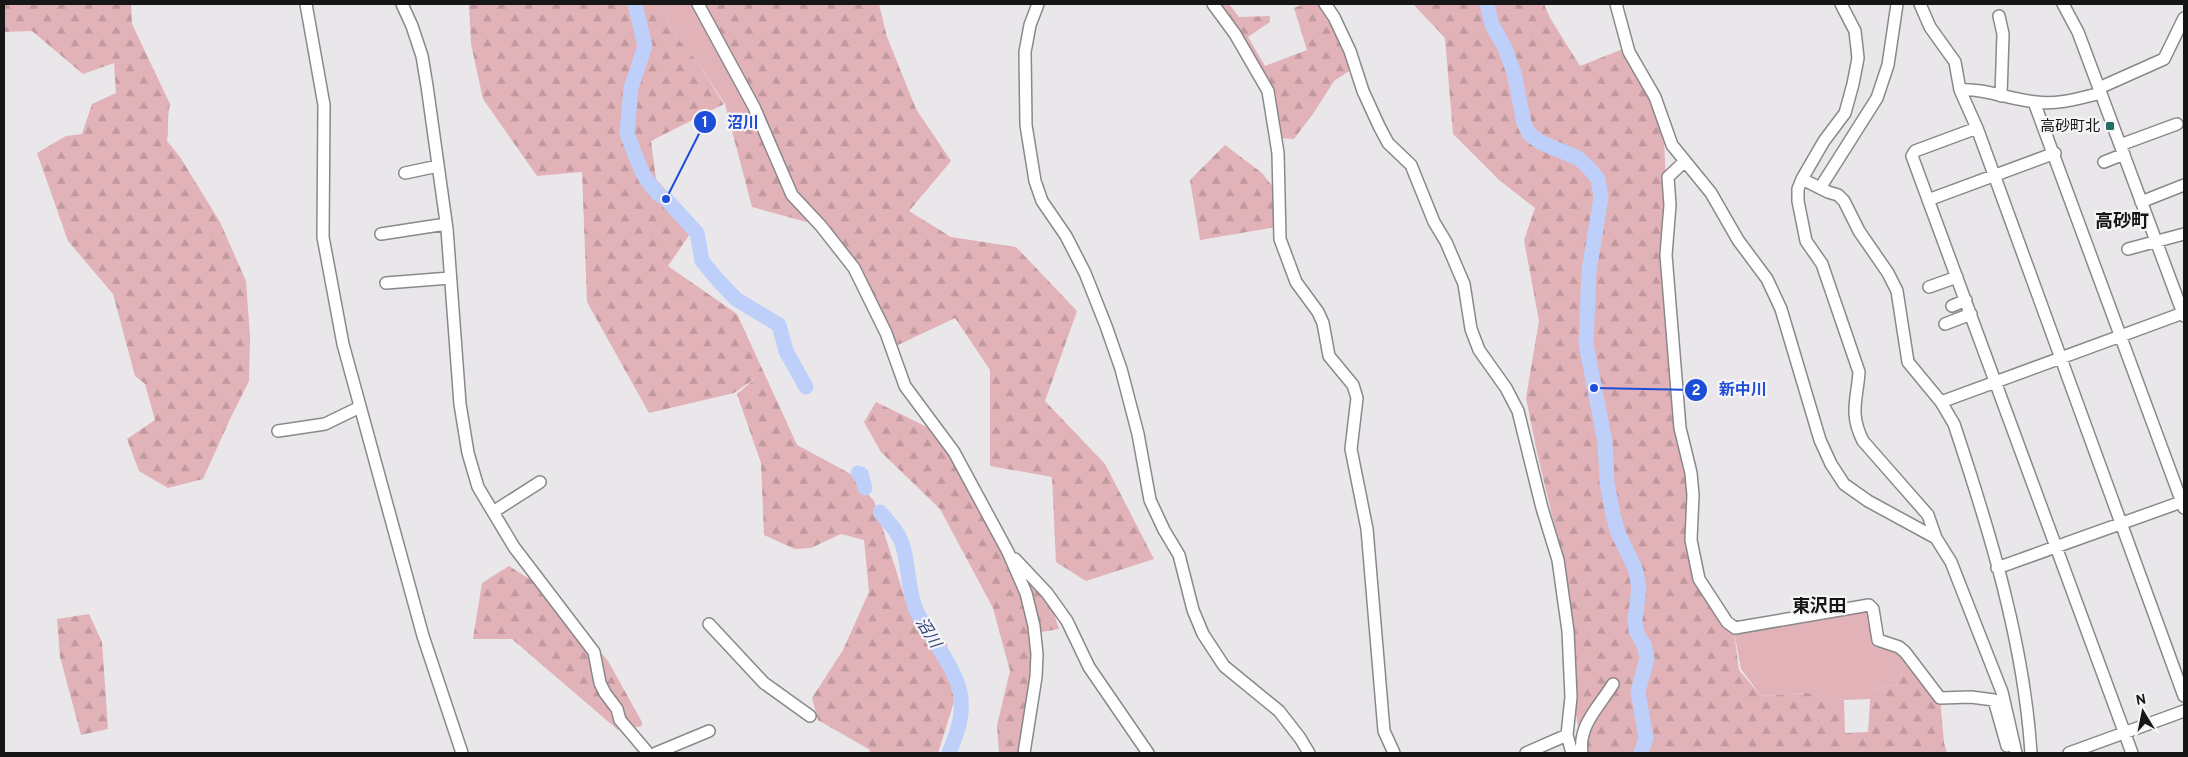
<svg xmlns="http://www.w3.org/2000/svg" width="2188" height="757" viewBox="0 0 2188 757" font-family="Overpass,'Noto Sans JP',sans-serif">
  <defs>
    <pattern id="forest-firs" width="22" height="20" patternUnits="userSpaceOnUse" patternTransform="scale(1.25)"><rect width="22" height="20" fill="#e1b2b7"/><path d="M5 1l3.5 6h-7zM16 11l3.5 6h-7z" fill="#c0989d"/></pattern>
  </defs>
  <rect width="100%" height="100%" fill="#e9e7ea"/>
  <path fill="#e1b2b7" d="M659 4H701L759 127 752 125 725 104 695 59 679 41Z
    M1869 605 1881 639 1909 656 1896 685 1871 689V699L1844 700 1803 693 1761 696 1741 669 1734 632Z"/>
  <path fill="url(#forest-firs)" d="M4 4H131L132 24 170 104C167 116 169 128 167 141L180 157 220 222 246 281 250 337 249 381 230 419 203 479 168 488 139 471 127 439 155 420 145 384 135 376 113 294 68 241 37 153 66 136 82 134 92 104 116 93 114 63 83 74 32 31 4 32Z
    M469 4H659L678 39 695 59 724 104 651 141 656 179 696 225 668 266 737 314 797 445 849 473 874 501 908 608 947 644 954 702 938 753H869L870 750 818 720 812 698 843 650 869 592 864 540 841 534 811 548 795 549 764 535 761 463 737 394 756 378 734 393 649 413 587 302 582 172 537 176 483 99 471 44Z
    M699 4H879L887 37 916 109 951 161 909 211 951 237 1016 247 1077 311 1045 401 1105 464 1154 559 1086 581 1056 562 1052 477 990 466V370L955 318 898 345 821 226 752 207 725 104 752 125 759 126Z
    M1214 4H1229L1239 17 1270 16V22L1248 37 1265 66 1307 50 1294 8C1305 3 1320 1 1330 7L1357 50 1355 67 1334 81 1315 111 1294 139 1278 138 1268 91Z
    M1413 4H1544L1550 18 1580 66 1623 49 1663 119 1673 330 1691 473 1688 557 1695 578 1734 632 1739 670 1761 696 1806 693 1844 700 1845 733 1868 732 1871 689 1896 685 1909 656 1940 698 1944 743 1947 753H1575L1581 743 1575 709 1561 553 1537 452 1526 398 1539 321 1524 240 1535 208 1499 180 1453 134 1445 38Z
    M1225 145 1262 173 1276 191V227L1200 240 1190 180Z
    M876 402 943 435 1011 558 1052 608 1059 629 1035 633 1041 670 1019 745V753H999L997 725 1010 671 993 608 940 509 881 452 864 422Z
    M509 566 548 591 608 661 642 722V726L618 730 512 639H473L482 583Z
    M89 614 102 642 108 729 81 735 60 657 57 619Z"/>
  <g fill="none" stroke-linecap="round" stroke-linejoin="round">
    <path stroke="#bed0f9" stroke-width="15" d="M635 4 645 46 631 88 627 133 639 165 646 179 658 194 666 199 697 233 702 261 717 279 736 299 779 325 786 351 806 387
      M1487 4 1492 25 1505 48 1514 73 1524 123 1529 134 1542 143 1578 158 1588 167 1598 179 1601 197 1589 271 1586 344 1605 442 1607 483 1613 515 1618 533 1635 568 1639 588 1635 619 1636 631 1644 645 1647 658 1638 692 1646 738 1641 753
      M858 473 861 474 865 488
      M880 512C888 522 900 533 903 547 909 567 908 590 916 610 920 619 927 628 932 637 961 683 972 700 949 753"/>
    <g stroke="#8a888b" stroke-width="14">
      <path id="minor" d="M306 4 324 105 323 237 343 344 423 636 462 753
        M402 4 412 26 422 56 427 86 447 229 460 404 468 453 478 487 514 547 594 652 600 683 605 693 617 709 620 720 648 753
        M698 4 754 107 792 195 821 226 854 268 886 333 905 386 954 452 1008 552 1026 593 1034 626 1037 654 1036 677 1024 753
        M1038 4 1030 25 1025 52 1026 125 1035 181 1042 201 1066 236 1085 273 1106 326 1121 369 1138 434 1150 500 1164 530 1179 555 1193 610 1203 634 1224 666 1279 711 1300 738 1309 753
        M1213 4 1235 34 1268 91 1278 153 1280 239 1296 282 1318 312 1323 323 1329 356 1353 385 1357 398 1351 449 1367 529 1384 731 1394 753
        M1325 4 1334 17 1350 51 1363 91 1379 126 1388 143 1411 165 1434 222 1446 242 1464 284 1471 329 1479 350 1506 388 1518 411 1542 508 1558 560 1568 631 1571 697 1567 735 1572 753
        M1616 4 1629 52 1655 97 1672 145 1711 193 1738 240 1767 279 1781 309 1820 440 1831 464 1844 484 1868 501 1936 538 1951 562 2002 692 2016 753
        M1841 4 1855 31 1858 58 1853 84 1845 113 1824 141 1802 179 1798 189V201L1806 241 1822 264 1859 372C1857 401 1849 413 1863 441L1928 515 1936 538
        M1920 4 1930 27 1955 62 1960 90 1977 128 2184 696
        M2063 4 2078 32 2184 316
        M1999 16 2003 34 2001 96
        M2099 88 2164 59 2184 18
        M1960 90C1984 88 2012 100 2036 102 2059 105 2080 98 2101 93
        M2034 102 2184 508
        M1977 128 1915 151 1912 156 2132 753
        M2120 145 2177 124
        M1685 161 1668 177 1670 205 1666 255 1680 428 1691 473 1693 495 1691 540 1699 579 1727 622 1735 628 1869 605 1873 609 1878 640 1899 647 1905 652 1940 698 1971 697 1994 700 2007 746
        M2104 162 2124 154
        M405 173 438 166
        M1802 179 1828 192 1838 195 1844 201 1859 231 1888 273 1897 291 1908 362 1941 402 1954 424C1989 529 2024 642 2031 753
        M1820 188 1877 98 1888 65 1897 4
        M1928 200 2055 153
        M2141 202 2184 185
        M381 234 446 224
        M2128 249 2184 234
        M386 283 450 278
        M1929 287 1957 277
        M1952 306 1966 300
        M1945 324 1971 314
        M1941 402 2183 313
        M278 431 325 424 360 407
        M493 512 540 482
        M1015 559 1047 593 1067 621 1089 667 1148 753
        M1997 568 2184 501
        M709 624 764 683 810 716
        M656 753 709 731
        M1526 753 1567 735
        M1582 753C1578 725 1599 707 1613 684
        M2069 753 2184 711"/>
    </g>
    <use href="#minor" stroke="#fff" stroke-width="11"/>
  </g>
  <rect fill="#226d68" stroke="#f6f4f7" stroke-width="2" x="2105" y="121" width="10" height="10" rx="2.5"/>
  <g text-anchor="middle" stroke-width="4.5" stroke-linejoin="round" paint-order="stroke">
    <g font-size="15" fill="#161617" stroke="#f6f4f7" text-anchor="end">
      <text x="2100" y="131">高砂町北</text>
    </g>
    <g font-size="16" font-style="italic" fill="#293e7a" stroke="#f6f4f7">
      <text transform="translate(929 632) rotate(58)" y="6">沼川</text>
    </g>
    <g font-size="18" font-weight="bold" fill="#161617" stroke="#f6f4f7">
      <text x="2122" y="227">高砂町</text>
      <text x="1819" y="612">東沢田</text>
    </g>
  </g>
  <path fill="none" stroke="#1d4ed8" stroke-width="2" d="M666 199L705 122M1594 388L1696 390"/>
  <g fill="#1d4ed8" stroke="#f6f4f7" stroke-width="2">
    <circle cx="666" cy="199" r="5"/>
    <circle cx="1594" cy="388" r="5"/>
    <circle cx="705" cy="122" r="12"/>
    <circle cx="1696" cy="390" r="12"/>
  </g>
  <g font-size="15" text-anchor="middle" font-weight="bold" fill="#fff">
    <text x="705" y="127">1</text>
    <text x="1696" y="395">2</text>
  </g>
  <g font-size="16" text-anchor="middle" font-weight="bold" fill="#1d4ed8" stroke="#f6f4f7" stroke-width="4.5" stroke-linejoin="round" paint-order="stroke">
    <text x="743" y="128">沼川</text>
    <text x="1743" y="395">新中川</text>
  </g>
  <rect width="2188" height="757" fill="none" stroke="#161617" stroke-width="10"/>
  <g transform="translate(2143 712) rotate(350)" stroke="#f6f4f7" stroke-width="4" paint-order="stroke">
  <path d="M0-4L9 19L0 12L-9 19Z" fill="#161617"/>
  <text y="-8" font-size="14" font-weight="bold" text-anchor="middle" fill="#161617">N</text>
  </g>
</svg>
